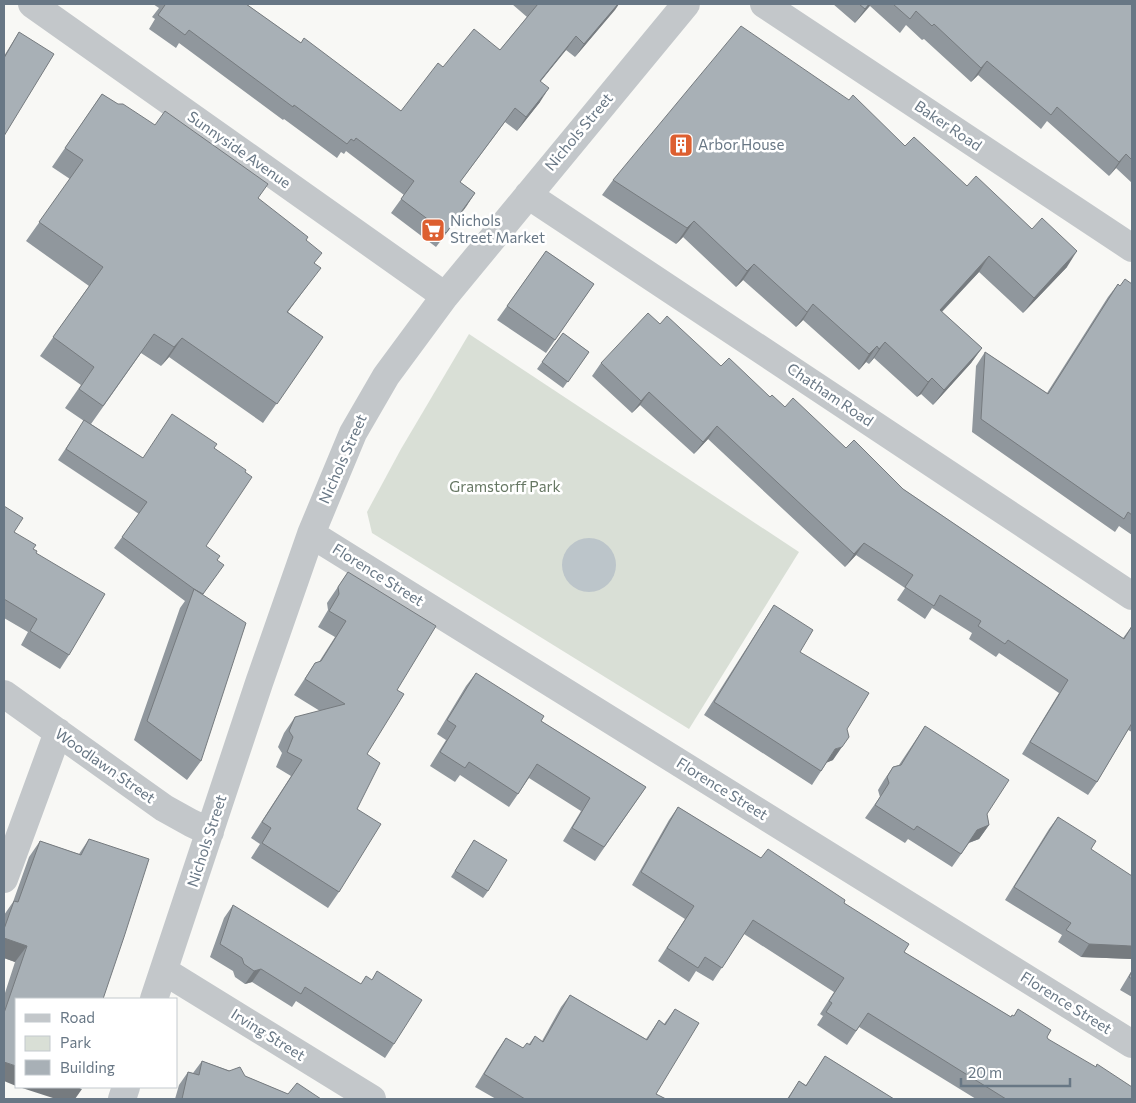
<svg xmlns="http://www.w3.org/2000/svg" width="1136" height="1103" viewBox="0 0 1136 1103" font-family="Commissioner,sans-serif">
  <rect width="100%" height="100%" fill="#f8f8f5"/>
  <path fill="#d9dfd6" d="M469 334 799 552 689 729 372 533 367 512 401 449Z"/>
  <path fill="#bcc5ca" d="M562 565a27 27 0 1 1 54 0a27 27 0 1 1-54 0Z"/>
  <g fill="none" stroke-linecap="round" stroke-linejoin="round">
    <path stroke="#c3c7ca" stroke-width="28" d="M32 4 445 296
      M764 4 1132 248
      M528 195 1132 596
      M311 534 1132 1044
      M4 694 164 808 191 823 210 832
      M4 879 58 732
      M164 971 372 1099
      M154 999 259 683 311 534 353 433 386 376 445 296 686 4
      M122 1099 126 1087"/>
  </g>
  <path fill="#90979d" d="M153 4H246L294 38 401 111 443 67 500 50 527 17 512 4H619L575 57 566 50 541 81 540 102 517 131 505 122 460 182 475 193 436 247 391 213 404 195 346 151 344 154 341 152 337 158 284 119 283 120 179 43 176 48 149 29 155 19 152 17 159 8Z
    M833 4H1132V183L1116 168 1109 176 1047 121 1041 129 978 75 971 82 924 39 922 40 906 25 900 33 870 6 855 23Z
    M19 32 4 136V56Z
    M102 94 258 198 306 240 315 263 307 286 288 312 323 337 263 423 169 357 161 366 141 353 91 424 143 458 215 448 206 546 217 560 203 595 201 761 187 780 134 740 180 608 185 601 114 548 139 514 58 460 84 421 65 408 81 385 40 356 89 286 26 241 70 179 52 167Z
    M905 146 967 186 1067 267 1023 313 979 272 942 312 982 348 971 363 933 405 921 394 917 397 874 358 869 364 866 362 859 370 803 320 796 327 743 280 736 287 683 237 676 244 602 195 613 180Z
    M546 251 594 284 546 353 497 320Z
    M1118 284 1120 286 1132 284V535L1119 526 1115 532 972 432 976 366 985 352 1047 393 1108 297Z
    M660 324 721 366 770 397 903 489 1123 638 1132 626V732L1128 730 1097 782 1088 795 1022 754 1059 693 999 653 996 657 969 639 972 633 932 608 925 619 897 600 905 588 856 555 845 567 708 439 694 454 640 405 632 413 592 376 601 363Z
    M563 333 589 352 563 388 537 369Z
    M4 506 14 532 33 549 36 553 69 655 60 669 21 645 28 632 4 618Z
    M348 572 397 690 367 754 357 809 339 892 328 908 251 858 260 844 251 838 291 776 276 767 282 753 278 747 284 733 295 717 320 711 294 695 315 663 319 662 335 637 318 627 328 610 327 603Z
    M774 605 800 652 833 760 827 762 812 785 704 715 765 619Z
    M476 673 541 721 646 787 595 861 563 841 581 811 529 778 509 807 460 775 455 782 430 766 446 740 437 734 466 686Z
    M925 726 987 814 989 825 979 839 969 843 952 867 908 839 905 843 865 818 880 797 878 790 884 780 893 767 899 765Z
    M678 807 761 858 844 903 904 952 1011 1017 1014 1016 1018 1009 1048 1039 1132 1099H976L859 1027 847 1045 817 1025 823 1016 820 1014 834 992 744 934 713 981 696 971 689 982 658 961 685 919 632 885 669 820Z
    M1058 817 1091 849 1132 959 1081 957 1058 942 1062 935 1005 900 1049 829Z
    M89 839 4 1081V996L15 962 4 958V915L13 902 29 857 40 841 79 854Z
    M474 840 488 891 483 898 451 877Z
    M233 905 394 1044 385 1058 296 1001 292 1007 252 982 245 984 235 977 233 971 210 957 224 918Z
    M1132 970V997L1120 990Z
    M570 995 646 1039 659 1020 664 1024 675 1009 656 1094 666 1099H496L475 1087 497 1051 506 1038 523 1048 529 1044 535 1036 542 1041 561 1007Z
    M825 1056 894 1099H787L799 1081 806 1085Z
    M202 1061 245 1076 288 1094 321 1099H175L179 1085 188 1072 193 1073Z"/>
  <path fill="#767b7f" d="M618 4H619L615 10 575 57 584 44Z
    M869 4H871L855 23 865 9Z
    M576 36 566 50 530 94 540 81Z
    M987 61 978 75 971 82 981 68Z
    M549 88 540 102 517 131 526 117Z
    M1126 154 1116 168 1109 176 1119 162Z
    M475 193 466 207 436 247 446 233Z
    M694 221 683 237 676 244 687 228Z
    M1077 251 1067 267 1023 313 1034 298Z
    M989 256 979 272 929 325 940 310Z
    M754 264 743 280 736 287 747 271Z
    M813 304 803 320 796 327 807 312Z
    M182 338 169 357 161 366 174 347Z
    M885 342 874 358 869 364 879 349Z
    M877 346 866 362 859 370 869 354Z
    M982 348 971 363 933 405 944 390Z
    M932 378 921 394 917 397 928 382Z
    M649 392 640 405 632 413 641 401Z
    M717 426 708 439 694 454 703 442Z
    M864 543 856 555 845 567 854 554Z
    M842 747 833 760 826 763 835 749Z
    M989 825 979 839 968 843 977 830Z
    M4 938 27 946 15 962 4 958Z
    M1089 944 1132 946V959L1081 957Z
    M261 969 252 982 245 984 254 971Z
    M4 1062 16 1066V1086L4 1081Z
    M19 1087H77L82 1089 75 1099H56Z"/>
  <path fill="#a8b0b6" stroke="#767b7f" d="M162 4H246L301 43 304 38 401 111 438 63 443 67 474 29 500 50 538 4H618L584 44 576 36 540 81 549 88 526 117 515 108 460 182 475 193 446 233 401 199 414 181 356 138 354 141 351 139 347 144 294 105 293 107 189 30 185 35 158 15 165 5Z
    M859 4H869L865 9Z
    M893 4H1132V160L1126 154 1119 162 1057 107 1051 115 987 61 981 68 934 24 932 26 916 11 910 19Z
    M741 26 849 100 853 95 905 146 914 137 967 186 976 176 1032 229 1042 218 1077 251 1034 298 989 256 940 310 982 348 944 390 932 378 928 382 885 342 879 349 877 346 869 354 813 304 807 312 754 264 747 271 694 221 687 228 613 180Z
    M19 32 54 54 4 136V58Z
    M102 94 118 104H123L155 125 165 111 268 184 258 198 308 237 306 240 322 253 314 263 321 268 287 312 323 337 277 404 182 338 174 347 154 334 103 406 79 389 94 367 53 337 103 267 39 222 83 160 65 148Z
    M546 251 594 284 555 340 507 306Z
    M1125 279 1132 284V515L1128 512 1124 519 981 419 985 352 1048 394 1118 284 1120 286Z
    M648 313 660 324 667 316 721 366 729 358 770 397 772 395 785 407 793 398 846 448 854 440 903 489 1124 639 1132 626V723L1097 782 1030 742 1068 680 1008 640 1005 644 978 626 981 621 940 595 934 606 905 587 913 575 864 543 854 554 717 426 703 442 649 392 641 401 601 363Z
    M563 333 589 352 568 382 542 362Z
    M172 414 217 444 214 448 246 470 245 472 252 477 206 546 220 556 217 560 224 565 203 594 194 589 122 537 147 502 66 449 84 420 143 458Z
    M4 506 23 518 14 532 36 545 33 549 37 551 36 553 105 594 69 655 30 631 37 619 4 599Z
    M348 572 436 626 397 690 404 694 367 754 380 763 357 809 381 824 339 892 262 843 271 828 262 822 302 760 287 752 293 737 289 731 295 717 345 704 305 679 315 663 321 661 346 621 329 611 339 594 338 587Z
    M194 589 246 623 201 761 147 721Z
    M774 605 813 630 800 652 869 693 847 729 849 737 842 747 835 749 821 771 714 702Z
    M476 673 544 716 541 721 646 787 604 847 572 828 590 798 537 764 518 794 469 762 465 768 440 752 456 726 447 720Z
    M925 726 1009 780 987 814 989 825 977 830 961 854 917 826 914 830 875 805 889 783 887 777 893 767 901 765Z
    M678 807 761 858 768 849 845 900 844 903 909 944 904 952 1011 1017 1012 1015 1014 1016 1018 1009 1051 1030 1047 1037 1048 1039 1096 1067 1097 1064 1132 1087V1099H1006L868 1013 856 1031 826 1012 832 1003 829 1001 844 978 753 920 722 968 705 957 698 968 667 948 694 906 641 872Z
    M1058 817 1096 841 1091 849 1132 876V946L1089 944 1066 930 1071 923 1014 887Z
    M89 839 149 859 124 937 103 999H16V1066L4 1062V1013L27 946 4 938V929L14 901 18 902 40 841 81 855Z
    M474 840 507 860 488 891 455 871Z
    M233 905 361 984 366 976 372 980 377 971 422 1000 394 1044 305 987 301 994 261 969 254 971 244 964 242 958 220 944Z
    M1132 971V979L1129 977Z
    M570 995 647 1040 659 1020 665 1025 675 1009 699 1023 656 1094 666 1099H525L484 1074 506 1038 523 1048 527 1043 530 1045 535 1036 543 1042Z
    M825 1056 894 1099H788L799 1081 806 1086Z
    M202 1061 229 1071 240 1067 245 1076 288 1094 297 1083 321 1099H182L188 1072 199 1075Z"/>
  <defs>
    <g id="building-square" transform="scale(1.25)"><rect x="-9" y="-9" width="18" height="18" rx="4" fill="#dd5f30" stroke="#fff"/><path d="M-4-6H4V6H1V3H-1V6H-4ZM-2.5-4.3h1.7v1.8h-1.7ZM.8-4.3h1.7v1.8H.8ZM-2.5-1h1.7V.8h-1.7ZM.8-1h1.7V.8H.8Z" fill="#fff"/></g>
    <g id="supermarket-square" transform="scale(1.25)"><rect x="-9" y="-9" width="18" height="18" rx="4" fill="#dd5f30" stroke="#fff"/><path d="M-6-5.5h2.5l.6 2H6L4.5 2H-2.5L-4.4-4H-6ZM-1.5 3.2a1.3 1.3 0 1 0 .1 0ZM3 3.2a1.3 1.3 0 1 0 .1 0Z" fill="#fff"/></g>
  </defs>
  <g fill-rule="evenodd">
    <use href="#building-square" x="681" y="145"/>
    <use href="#supermarket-square" x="433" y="230"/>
  </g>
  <g text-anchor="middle" stroke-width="5" stroke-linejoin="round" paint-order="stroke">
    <g font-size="15" fill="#687785" stroke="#fff">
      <text transform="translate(948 126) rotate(34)" y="5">Baker Road</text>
      <text transform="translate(579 132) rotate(-50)" y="5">Nichols Street</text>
      <text transform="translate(239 150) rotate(35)" y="5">Sunnyside Avenue</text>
      <text transform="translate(830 395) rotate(34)" y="5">Chatham Road</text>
      <text transform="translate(343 459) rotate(-66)" y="5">Nichols Street</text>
      <text transform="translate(378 575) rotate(32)" y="5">Florence Street</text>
      <text transform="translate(105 766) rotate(35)" y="5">Woodlawn Street</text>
      <text transform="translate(722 789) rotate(32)" y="5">Florence Street</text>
      <text transform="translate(207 841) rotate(-72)" y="5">Nichols Street</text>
      <text transform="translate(1066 1003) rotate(32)" y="5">Florence Street</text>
      <text transform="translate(268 1035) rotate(32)" y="5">Irving Street</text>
    </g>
    <g font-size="15" fill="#687785" stroke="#fff" text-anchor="start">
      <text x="698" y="150">Arbor House</text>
      <text x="450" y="226">Nichols<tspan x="450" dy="17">Street Market</tspan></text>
    </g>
    <g font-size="15" fill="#667763" stroke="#fff">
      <text x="505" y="492">Gramstorff Park</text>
    </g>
  </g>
  <rect width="1136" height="1103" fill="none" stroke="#687785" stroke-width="10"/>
  <rect x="15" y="998" width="162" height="90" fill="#ffffff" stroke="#c3c9ce"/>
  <rect x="25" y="1014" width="25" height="8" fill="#c3c7ca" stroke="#c3c9ce"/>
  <text x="60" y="1023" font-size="15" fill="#687785">Road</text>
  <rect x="25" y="1036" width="25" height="15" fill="#d9dfd6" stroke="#c3c9ce"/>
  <text x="60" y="1048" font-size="15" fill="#687785">Park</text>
  <rect x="25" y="1060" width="25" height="15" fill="#a8b0b6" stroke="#c3c9ce"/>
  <text x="60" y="1073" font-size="15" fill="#687785">Building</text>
  <path d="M961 1078v8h109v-8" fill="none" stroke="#687785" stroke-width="2.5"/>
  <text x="968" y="1078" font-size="15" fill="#687785" stroke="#ffffff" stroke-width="4" paint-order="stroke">20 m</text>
</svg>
